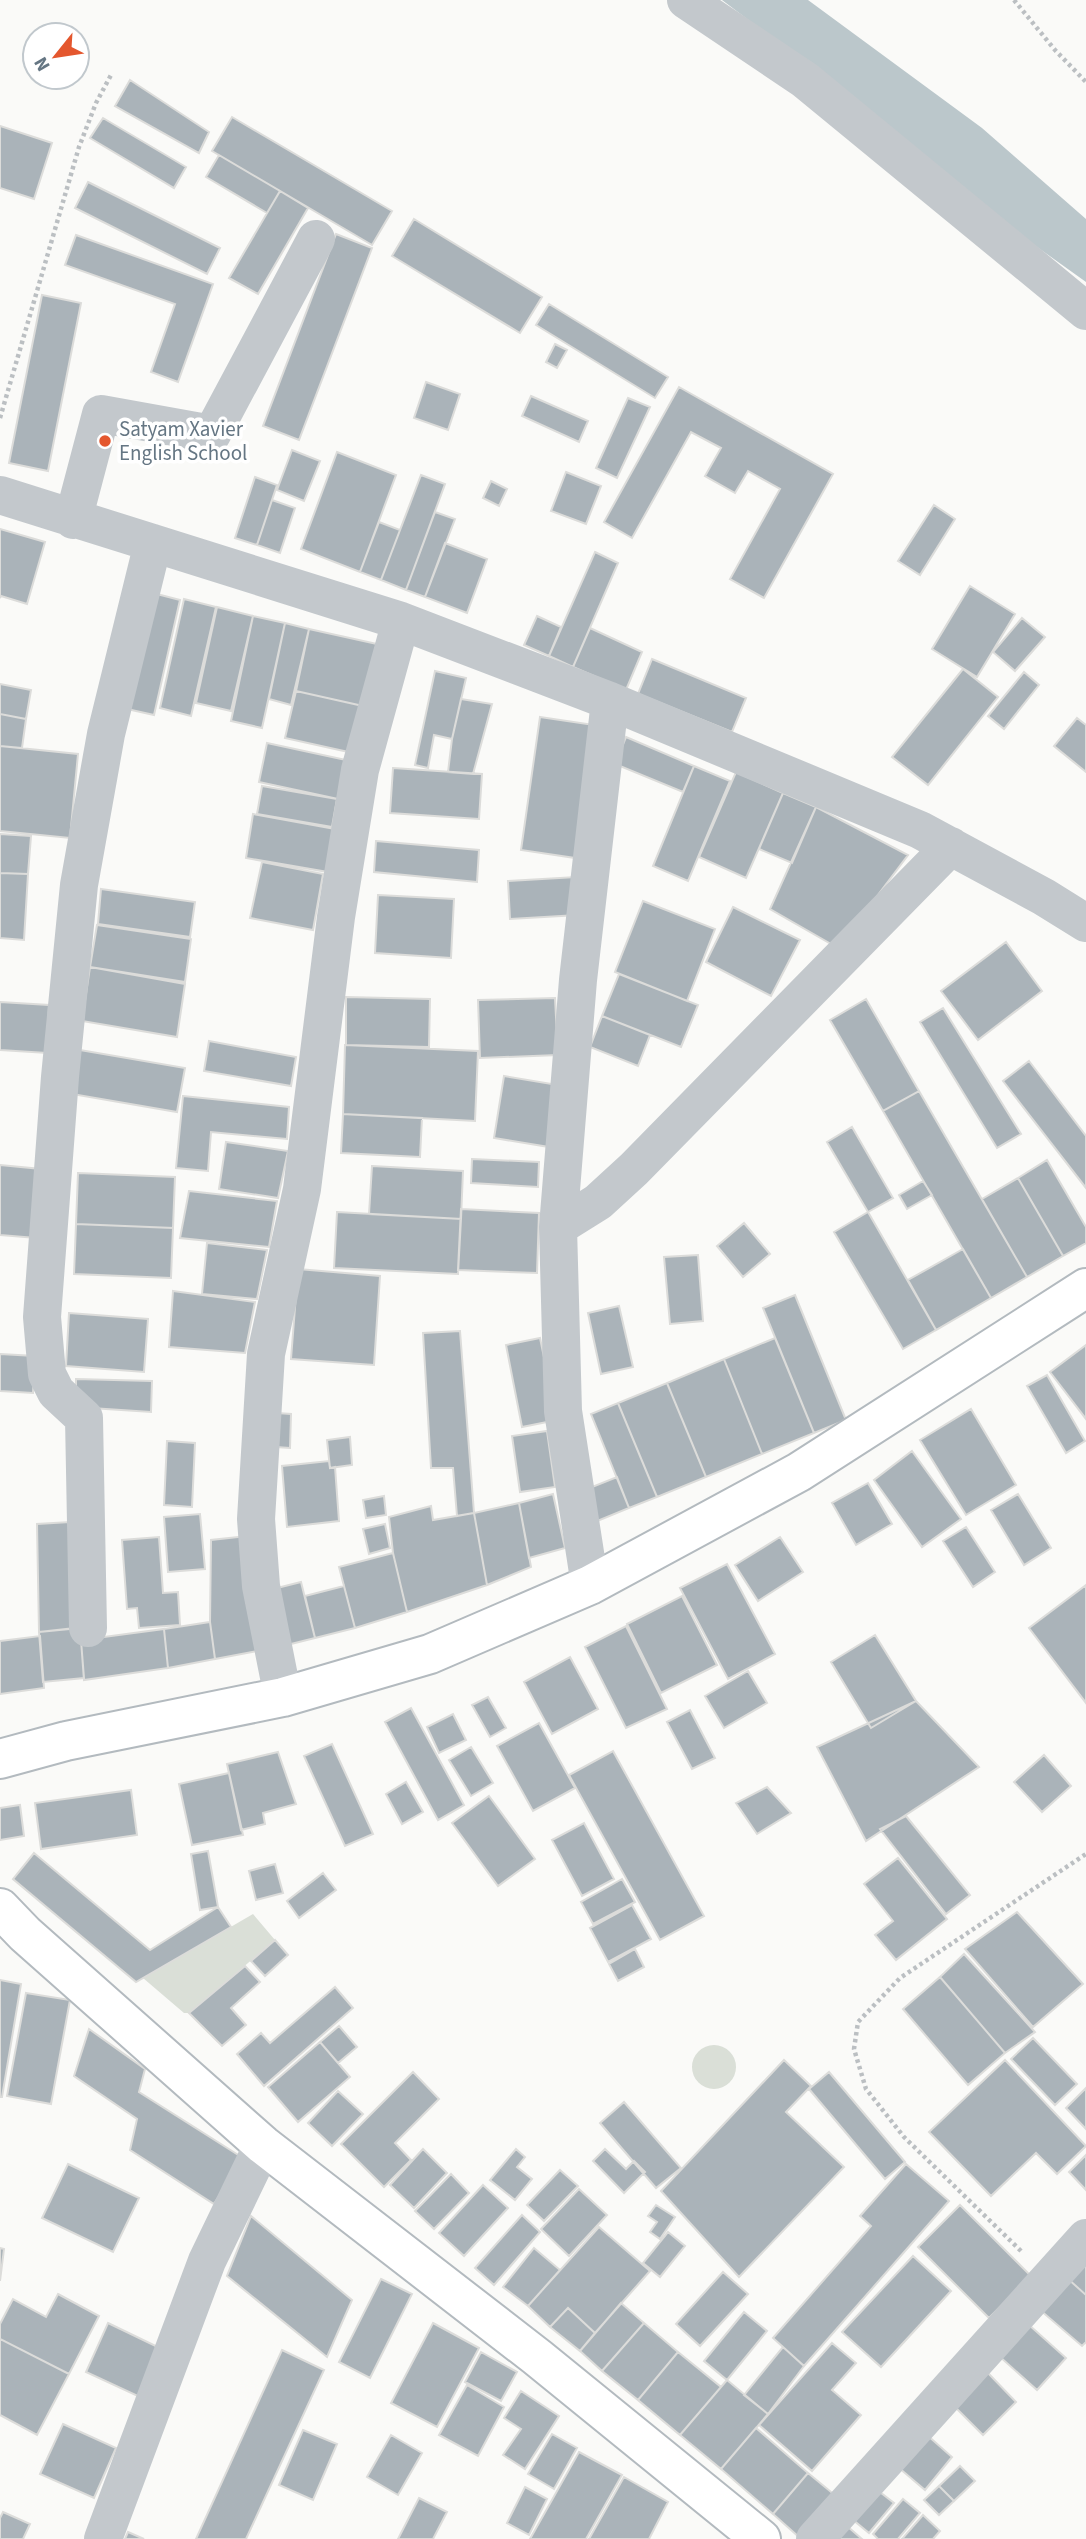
<svg xmlns="http://www.w3.org/2000/svg" width="1086" height="2539" viewBox="0 0 1086 2539" font-family="'Source Sans 3',sans-serif">
  <rect width="100%" height="100%" fill="#fafaf8"/>
  <path fill="#dadfd7" d="M253 1914 275 1940 189 2013H184L143 1978Z
    M692 2067a22 22 0 1 1 44 0a22 22 0 1 1-44 0Z"/>
  <path fill="#bbc7cb" d="M722 0H808L982 128 1086 219V282L970 199 804 62Z"/>
  <path fill="#aab3b9" stroke="#dcdcda" stroke-width="2" d="M130 80 209 132 199 153 115 106Z
    M232 117 392 211 372 245 212 151Z
    M103 118 186 167 174 188 90 138Z
    M0 126 52 143 34 199 0 188Z
    M219 155 280 191 267 213 206 177Z
    M88 182 220 248 207 274 75 208Z
    M280 191 308 208 258 294 229 278Z
    M414 219 542 297 520 333 392 256Z
    M336 234 372 248 299 440 263 426Z
    M76 235 213 284 178 382 151 372 175 304 65 265Z
    M42 295 81 303 48 471 9 463Z
    M549 304 668 377 655 398 536 325Z
    M555 344 567 350 557 368 546 362Z
    M426 382 460 394 448 430 414 418Z
    M679 387 833 474 764 598 730 579 780 489 748 471 735 493 705 476 721 448 691 432 632 538 604 522Z
    M531 396 588 421 579 442 522 416Z
    M628 398 650 407 617 478 596 468Z
    M292 450 320 461 304 501 277 490Z
    M337 452 396 475 360 572 301 549Z
    M566 472 601 486 586 524 551 511Z
    M421 475 445 484 406 590 381 580Z
    M255 477 277 485 257 545 235 538Z
    M491 481 507 489 499 506 483 498Z
    M272 500 295 508 280 553 257 545Z
    M934 505 955 519 920 575 898 561Z
    M435 512 455 519 425 597 406 590Z
    M379 522 400 530 381 580 360 572Z
    M0 529 45 542 27 604 1 596 0 598Z
    M445 543 487 559 467 613 425 597Z
    M595 552 618 563 573 667 549 656Z
    M970 586 1015 614 977 677 932 649Z
    M153 593 180 600 154 715 127 709Z
    M184 599 216 607 191 716 160 708Z
    M217 607 253 616 231 711 196 703Z
    M253 616 285 623 262 728 231 721Z
    M537 616 561 627 549 656 524 645Z
    M1022 618 1045 637 1015 671 993 652Z
    M285 623 309 629 291 705 269 699Z
    M590 628 642 652 626 690 573 667Z
    M309 629 377 644 363 706 296 691Z
    M652 659 746 698 732 732 638 694Z
    M963 669 998 697 928 785 892 757Z
    M435 671 466 678 452 739 434 735 428 768 415 765Z
    M1024 672 1039 685 1004 729 988 716Z
    M0 684 31 690 26 719 0 714Z
    M296 691 363 706 353 753 285 738Z
    M461 699 492 704 473 774 448 772 452 739Z
    M0 714 26 719 22 748 0 746Z
    M540 717 601 726 582 859 521 850Z
    M1077 718 1086 725V772L1054 746Z
    M626 737 694 766 683 792 615 764Z
    M267 743 346 760 338 799 259 782Z
    M0 746 78 754 70 838 0 831Z
    M694 766 730 781 688 881 653 866Z
    M393 768 482 774 479 819 390 813Z
    M736 772 783 793 746 878 699 857Z
    M262 786 337 799 332 827 257 814Z
    M783 793 816 807 792 863 759 849Z
    M816 807 908 855 838 948 770 909Z
    M253 814 335 829 328 872 246 858Z
    M0 834 31 836 28 874 0 873Z
    M376 841 479 850 477 882 374 872Z
    M262 862 323 874 313 930 250 918Z
    M0 873 28 874 24 940 0 938Z
    M576 877 578 915 510 919 508 881Z
    M101 889 195 902 190 937 98 924Z
    M378 895 454 899 451 958 375 953Z
    M643 901 715 929 687 1001 615 972Z
    M733 907 800 940 771 996 706 962Z
    M97 925 191 939 185 982 90 967Z
    M1006 942 1042 991 978 1040 941 991Z
    M90 967 185 984 177 1037 82 1021Z
    M619 974 698 1005 681 1047 602 1016Z
    M346 997 430 999 429 1047 346 1045Z
    M555 998 558 1055 480 1058 478 1000Z
    M866 999 919 1091 883 1111 830 1020Z
    M0 1002 49 1005 47 1053 0 1050Z
    M943 1008 1021 1134 997 1148 920 1022Z
    M602 1016 650 1035 638 1066 590 1047Z
    M209 1041 296 1057 291 1086 204 1071Z
    M345 1045 478 1051 475 1121 343 1114Z
    M80 1050 185 1068 177 1112 72 1094Z
    M1029 1061 1086 1136V1188L1003 1081Z
    M504 1076 558 1085 549 1147 494 1138Z
    M919 1091 1027 1277 991 1298 883 1111Z
    M183 1096 289 1107 287 1139 211 1132 208 1171 176 1168Z
    M343 1114 422 1118 420 1157 341 1153Z
    M852 1127 893 1198 868 1212 827 1142Z
    M226 1142 288 1151 278 1198 219 1189Z
    M472 1159 539 1162 538 1187 471 1183Z
    M1047 1160 1086 1227V1243L1063 1256 1018 1178Z
    M0 1165 41 1169 36 1238 0 1235Z
    M372 1166 463 1171 461 1219 369 1214Z
    M78 1173 175 1177 173 1228 76 1224Z
    M1018 1178 1063 1256 1027 1277 982 1199Z
    M923 1181 932 1195 907 1209 899 1195Z
    M189 1191 277 1201 269 1247 180 1238Z
    M461 1209 539 1213 537 1273 458 1270Z
    M337 1212 461 1219 458 1274 334 1268Z
    M868 1212 936 1330 903 1349 834 1232Z
    M744 1223 770 1254 743 1277 717 1246Z
    M76 1224 173 1228 171 1278 74 1274Z
    M207 1243 267 1250 257 1299 202 1294Z
    M963 1249 991 1298 936 1330 908 1280Z
    M698 1255 703 1321 670 1324 664 1257Z
    M298 1269 380 1276 374 1365 291 1359Z
    M173 1291 255 1302 245 1353 169 1347Z
    M795 1295 846 1420 814 1433 763 1308Z
    M619 1306 633 1367 601 1374 588 1313Z
    M69 1313 148 1319 144 1372 66 1366Z
    M460 1331 474 1513 457 1516 453 1468H431L423 1333Z
    M540 1338 557 1420 522 1427 506 1345Z
    M775 1338 814 1433 762 1454 724 1359Z
    M1086 1345V1419L1050 1372Z
    M0 1354 35 1356 33 1393 0 1391Z
    M724 1359 762 1454 706 1477 667 1383Z
    M1047 1375 1085 1441 1066 1453 1027 1386Z
    M76 1379 152 1381 151 1412 76 1407Z
    M667 1383 706 1477 657 1497 618 1403Z
    M618 1403 657 1497 629 1508 591 1414Z
    M971 1409 1016 1485 966 1515 920 1440Z
    M277 1413 291 1414 290 1448 276 1447Z
    M547 1431 555 1487 520 1492 512 1436Z
    M350 1437 352 1465 330 1468 327 1440Z
    M167 1441 195 1443 192 1507 164 1505Z
    M912 1451 961 1519 922 1547 874 1480Z
    M329 1461 330 1468 335 1467 339 1521 287 1527 282 1466Z
    M617 1477 629 1508 595 1522 582 1491Z
    M868 1483 892 1524 856 1545 832 1503Z
    M553 1494 565 1548 529 1558 519 1503Z
    M1018 1494 1051 1548 1024 1565 991 1510Z
    M384 1496 386 1515 366 1518 363 1500Z
    M519 1503 531 1567 487 1585 474 1513Z
    M431 1506 433 1520 474 1513 487 1585 407 1612 393 1553 389 1517Z
    M200 1514 205 1569 168 1572 164 1517Z
    M70 1522 75 1628 39 1632 37 1524Z
    M385 1524 390 1548 369 1554 363 1529Z
    M966 1527 995 1572 973 1587 943 1541Z
    M247 1536 263 1650 215 1659 210 1622 211 1540Z
    M159 1537 163 1593 178 1592 180 1625 139 1628 137 1608 127 1609 122 1540Z
    M780 1537 803 1572 758 1601 735 1565Z
    M393 1553 407 1612 355 1628 339 1567Z
    M727 1564 775 1654 728 1679 680 1588Z
    M301 1582 315 1638 287 1645 273 1589Z
    M1086 1585V1703L1029 1628Z
    M344 1586 355 1628 315 1638 305 1596Z
    M682 1596 717 1665 661 1693 627 1624Z
    M210 1622 215 1659 168 1668 164 1629Z
    M626 1626 667 1709 626 1728 585 1647Z
    M80 1628 84 1678 43 1682 39 1632Z
    M164 1629 168 1668 84 1680 81 1640Z
    M875 1635 916 1701 871 1728 831 1662Z
    M40 1636 44 1688 0 1694V1641Z
    M570 1657 598 1709 552 1734 524 1682Z
    M748 1671 767 1703 724 1728 705 1696Z
    M488 1697 506 1728 490 1737 472 1705Z
    M916 1701 979 1767 866 1841 817 1747Z
    M411 1708 464 1805 438 1820 385 1722Z
    M690 1710 715 1758 692 1769 667 1722Z
    M453 1714 466 1740 439 1753 427 1727Z
    M539 1723 575 1788 533 1811 497 1746Z
    M332 1744 373 1834 345 1846 304 1756Z
    M471 1747 493 1783 471 1796 449 1760Z
    M613 1751 704 1916 660 1940 569 1775Z
    M278 1752 296 1804 263 1813 265 1824 241 1830 227 1764Z
    M1044 1755 1071 1786 1042 1812 1014 1782Z
    M229 1773 243 1835 192 1845 179 1784Z
    M406 1782 423 1812 402 1824 386 1794Z
    M767 1787 791 1813 757 1834 736 1803Z
    M131 1790 137 1835 41 1849 35 1803Z
    M489 1796 535 1859 498 1886 452 1823Z
    M20 1805 24 1836 0 1840V1808Z
    M906 1816 970 1895 946 1914 880 1829Z
    M584 1823 614 1879 582 1896 552 1840Z
    M208 1851 218 1907 200 1910 191 1854Z
    M34 1853 150 1950 218 1907 231 1927 136 1982 13 1879Z
    M898 1858 947 1919 896 1960 875 1935 893 1921 864 1884Z
    M275 1864 283 1893 256 1900 249 1871Z
    M323 1873 336 1890 299 1918 287 1901Z
    M622 1879 635 1902 593 1924 581 1902Z
    M632 1905 651 1939 608 1962 590 1928Z
    M1017 1912 1083 1984 1033 2027 965 1949Z
    M275 1940 288 1955 265 1976 251 1961Z
    M635 1949 644 1967 618 1981 609 1964Z
    M964 1954 1035 2032 1005 2053 940 1977Z
    M245 1966 260 1982 231 2008 246 2025 222 2046 189 2013Z
    M940 1977 1005 2053 968 2085 903 2009Z
    M0 1980 21 1984 2 2097H0Z
    M335 1987 353 2008 264 2086 237 2054 261 2033 270 2043Z
    M26 1993 70 2000 51 2104 7 2096Z
    M339 2026 357 2047 338 2063 320 2042Z
    M89 2029 145 2069 139 2092 243 2158 214 2204 130 2150 137 2119 74 2076Z
    M1033 2038 1077 2084 1055 2105 1011 2059Z
    M320 2042 350 2077 298 2122 268 2087Z
    M784 2060 811 2086 786 2112 844 2167 739 2277 661 2191Z
    M1005 2060 1086 2146 1057 2174 1036 2153 991 2196 929 2132Z
    M413 2072 439 2099 395 2143 411 2160 384 2187 341 2144Z
    M829 2072 905 2162 885 2179 809 2089Z
    M1086 2088V2129L1066 2108Z
    M338 2091 363 2114 332 2146 308 2123Z
    M624 2102 681 2168 656 2188 600 2123Z
    M423 2149 447 2173 414 2208 390 2185Z
    M516 2149 525 2157 517 2167 532 2179 515 2200 490 2180Z
    M605 2149 626 2169 634 2161 645 2172 624 2193 593 2161Z
    M1086 2155V2190L1069 2172Z
    M68 2164 139 2198 113 2252 42 2218Z
    M906 2164 949 2201 804 2366 773 2338 871 2226 860 2216Z
    M560 2170 578 2186 544 2221 527 2205Z
    M451 2174 469 2193 434 2229 415 2211Z
    M483 2185 508 2208 464 2256 439 2233Z
    M579 2189 607 2215 569 2256 541 2229Z
    M656 2205 675 2217 660 2239 650 2232 657 2222 648 2216Z
    M960 2205 1031 2276 989 2318 918 2247Z
    M522 2215 540 2232 494 2285 475 2268Z
    M251 2216 352 2300 327 2357 227 2276Z
    M599 2227 650 2271 595 2333 568 2308 550 2327 528 2306Z
    M668 2232 685 2246 660 2277 643 2263Z
    M0 2248 4 2249 0 2281Z
    M534 2248 560 2270 528 2306 503 2287Z
    M913 2256 951 2291 881 2367 842 2332Z
    M1086 2256V2295L1067 2278Z
    M723 2272 748 2294 700 2346 676 2324Z
    M1067 2278 1086 2295V2342L1082 2346 1040 2310Z
    M381 2279 412 2294 370 2378 339 2362Z
    M58 2294 99 2316 69 2374 0 2339V2324L13 2299 46 2317Z
    M621 2303 644 2323 602 2371 580 2351Z
    M568 2308 595 2333 580 2351 550 2327Z
    M744 2312 767 2331 727 2380 704 2361Z
    M108 2323 164 2350 142 2398 86 2372Z
    M433 2323 479 2348 437 2427 391 2403Z
    M644 2323 678 2352 638 2400 602 2371Z
    M1028 2324 1066 2358 1037 2390 999 2356Z
    M0 2339 69 2374 37 2435 0 2415Z
    M832 2343 856 2363 832 2390 861 2415 812 2471 759 2425Z
    M783 2347 804 2366 768 2414 744 2395Z
    M282 2350 324 2370 246 2539H196Z
    M481 2352 517 2372 501 2401 465 2382Z
    M678 2352 721 2387 680 2435 638 2400Z
    M988 2373 1016 2402 983 2435 954 2406Z
    M727 2380 768 2414 721 2469 680 2435Z
    M467 2385 504 2407 478 2456 439 2435Z
    M521 2391 559 2416 525 2469 503 2455 521 2429 504 2418Z
    M63 2424 116 2448 94 2498 40 2474Z
    M756 2428 808 2473 773 2514 721 2469Z
    M303 2430 337 2444 313 2500 279 2485Z
    M552 2434 577 2448 554 2489 528 2474Z
    M391 2435 422 2453 398 2495 367 2477Z
    M927 2435 952 2457 925 2490 899 2468Z
    M579 2452 622 2475 586 2539H530Z
    M960 2466 975 2481 954 2501 939 2486Z
    M808 2473 836 2496 800 2538 773 2514Z
    M624 2477 668 2502 649 2539H589Z
    M939 2486 954 2501 939 2515 924 2500Z
    M525 2487 547 2499 529 2535 507 2523Z
    M876 2489 894 2503 869 2533 852 2519Z
    M419 2498 447 2512 433 2539H398Z
    M903 2499 920 2513 898 2539H878L873 2534Z
    M3 2512 30 2524 23 2539H0V2518Z
    M923 2515 940 2531 933 2539H902Z
    M847 2526 862 2539H835Z
    M128 2532 144 2539H125Z"/>
  <g fill="none" stroke-linecap="round" stroke-linejoin="round">
    <g stroke="#b3babf" stroke-width="42">
      <path id="secondary" d="M0 1759 66 1741 283 1697 430 1654 590 1585 799 1472 1086 1288
        M0 1908 25 1934 263 2145 537 2357 761 2539"/>
    </g>
    <path stroke="#bbbfc2" stroke-width="4.5" stroke-dasharray="3.5 3.5" stroke-linecap="butt" d="M1014 0 1055 50 1086 82
      M0 418 79 147 96 103 111 75
      M1021 2251 904 2137 866 2089 854 2049 858 2022 900 1978 1086 1854"/>
    <path stroke="#c3c8cc" stroke-width="38" d="M686 0 805 80 1086 311
      M0 495 401 621 610 701 920 830 1044 897 1086 923
      M73 520 101 414 212 434 316 239
      M610 701 578 980 558 1227 598 1202 634 1169 951 846
      M558 1227 563 1411 590 1585
      M88 1628 84 1418 56 1392 47 1374 42 1317 60 1077 79 885 106 734 153 543
      M283 1697 261 1586 256 1519 266 1354 302 1189 336 917 360 770 401 621
      M103 2539 207 2261 263 2145
      M815 2539 1086 2238"/>
    <use href="#secondary" stroke="#fff" stroke-width="38"/>
  </g>
  <circle fill="#e4572e" stroke="#fff" stroke-width="2.5" cx="105" cy="441" r="7"/>
  <g text-anchor="middle" stroke-width="7" stroke-linejoin="round" paint-order="stroke">
    <g font-size="21" fill="#657683" stroke="#fff" text-anchor="start">
      <text x="119" y="436">Satyam Xavier<tspan x="119" dy="24">English School</tspan></text>
    </g>
  </g>
  <g transform="translate(56 56) rotate(240)"><circle r="33" fill="#ffffff" stroke="#c1c8cd" stroke-width="2"/>
  <path d="M0-5L12 26L0 18L-12 26Z" fill="#e4572e"/>
  <text y="-10" font-size="19" font-weight="bold" text-anchor="middle" fill="#657683">N</text>
  </g>
</svg>
